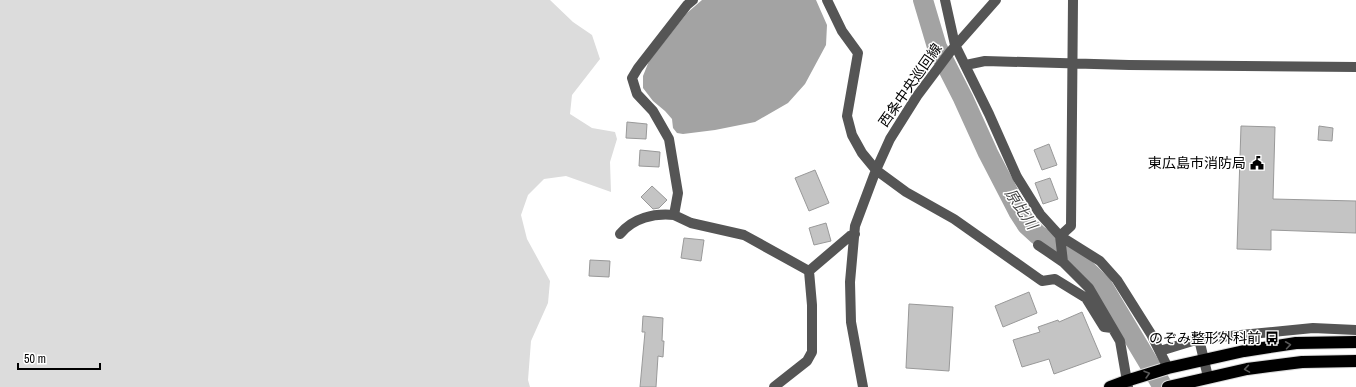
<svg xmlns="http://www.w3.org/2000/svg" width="1356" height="387" viewBox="0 0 1356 387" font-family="'Archivo Narrow','Noto Sans JP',sans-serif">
  <rect width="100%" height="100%" fill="#fff"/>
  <path fill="#dcdcdc" d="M0 0H550L573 22 592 35 600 59 572 95 570 114 592 128 615 132 617 139 610 162 611 192 566 176 544 179 528 195 521 215 527 239 550 281 548 303 531 341 528 380 530 387H0Z"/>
  <path fill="#a3a3a3" d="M702 0H816L827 25 826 45 805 84 788 103 755 122 715 130 683 134 677 133 673 128 672 119 665 111 653 101 643 88V76L649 61 687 13Z"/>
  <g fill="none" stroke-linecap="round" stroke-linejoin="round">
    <path stroke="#a3a3a3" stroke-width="20" d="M923 0 937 47 963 98 988 153 1018 211 1027 225 1038 235 1073 257 1102 285 1163 387"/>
  </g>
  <path fill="#c4c4c4" stroke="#999" d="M627 122 647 124 646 139 626 138Z
    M1241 126 1275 127 1273 199 1356 201V233L1271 230V250L1237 249Z
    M1319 126 1333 128 1332 141 1318 140Z
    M1049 144 1057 165 1042 170 1034 150Z
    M640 150 660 152 659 167 639 166Z
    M815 170 829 203 809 211 795 178Z
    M1050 178 1058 199 1043 204 1035 183Z
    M652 186 667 200 659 208 653 209 641 197Z
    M826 223 831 241 814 245 809 228Z
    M684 238 704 240 701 261 681 258Z
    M590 260 610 261 609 277 589 276Z
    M1029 292 1037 313 1003 327 995 306Z
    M909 304 953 307 949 371 906 368Z
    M1082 312 1101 357 1054 374 1049 359 1022 367 1013 340 1040 332 1038 327 1058 320 1059 322Z
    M643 316 663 318 662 341H664L663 357 658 356 656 387H640L645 332H642Z"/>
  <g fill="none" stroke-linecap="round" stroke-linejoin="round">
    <g stroke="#dbdbdb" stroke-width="14">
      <path id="highway" d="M1110 387 1126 381 1168 368 1244 351 1296 343 1356 342
        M1168 387 1247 369 1302 362 1356 361"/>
    </g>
    <path stroke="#555" stroke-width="10" d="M693 0 687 5 638 68 632 78 637 94 653 111 669 139 678 193 674 215 691 223 744 235 809 271
      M827 0 842 31 858 53 847 116 852 135 862 153 876 170 906 192 954 219 1042 281 1055 279 1086 298 1104 327 1112 328
      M945 0 955 45 989 114 1017 177 1040 214 1060 236 1100 261 1117 280 1151 334 1168 368
      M966 65 985 61 1129 65 1356 67
      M620 234C633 218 654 213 674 215
      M1038 245 1063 262 1089 288 1120 341 1128 387
      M1063 262 1060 236 1071 226 1073 0
      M809 271 850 236 855 234
      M1199 339 1208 377
      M1160 351 1199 339 1313 328 1356 330
      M774 387 807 361 812 352V305L809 271
      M863 387 851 322 850 282 855 226 876 170 890 139 917 96 950 52 996 0"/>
    <use href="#highway" stroke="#000" stroke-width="12"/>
  </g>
  <defs><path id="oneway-chevron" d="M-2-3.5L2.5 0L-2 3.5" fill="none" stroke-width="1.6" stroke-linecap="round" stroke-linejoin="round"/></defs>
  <g stroke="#595959">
    <use href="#oneway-chevron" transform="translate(1288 345) rotate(-8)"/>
    <use href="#oneway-chevron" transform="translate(1247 369) rotate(171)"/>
    <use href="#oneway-chevron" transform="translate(1147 374) rotate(-16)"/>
  </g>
  <defs>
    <g id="civic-bare" transform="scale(1.08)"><path d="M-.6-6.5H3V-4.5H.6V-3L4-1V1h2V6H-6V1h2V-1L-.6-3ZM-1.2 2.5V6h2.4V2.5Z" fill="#000" stroke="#fff" stroke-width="2.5" paint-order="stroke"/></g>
    <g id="bus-bare" transform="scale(1.08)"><path d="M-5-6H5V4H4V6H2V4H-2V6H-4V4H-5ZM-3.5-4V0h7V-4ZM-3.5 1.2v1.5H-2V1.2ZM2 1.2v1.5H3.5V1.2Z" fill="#000" stroke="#fff" stroke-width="2.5" paint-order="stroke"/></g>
  </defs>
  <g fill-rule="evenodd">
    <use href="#civic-bare" x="1257" y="163"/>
    <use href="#bus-bare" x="1272" y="338"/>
  </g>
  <g text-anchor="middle" stroke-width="3" stroke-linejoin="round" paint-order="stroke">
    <g font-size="14" fill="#000" stroke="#fff">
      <text transform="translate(910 85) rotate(-55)" y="5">西条中央巡回線</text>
    </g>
    <g font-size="14" fill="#000" stroke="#fff" text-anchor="end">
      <text x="1246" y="168">東広島市消防局</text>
      <text x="1261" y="343">のぞみ整形外科前</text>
    </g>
    <g font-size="15" font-style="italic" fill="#444" stroke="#fff">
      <text transform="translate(1021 209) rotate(57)" y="5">原比川</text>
    </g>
  </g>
  <path d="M18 363v6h82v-6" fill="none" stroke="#000000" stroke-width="2"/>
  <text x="24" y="363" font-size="12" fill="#000000" stroke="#ffffff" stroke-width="3" paint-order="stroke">50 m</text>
</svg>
